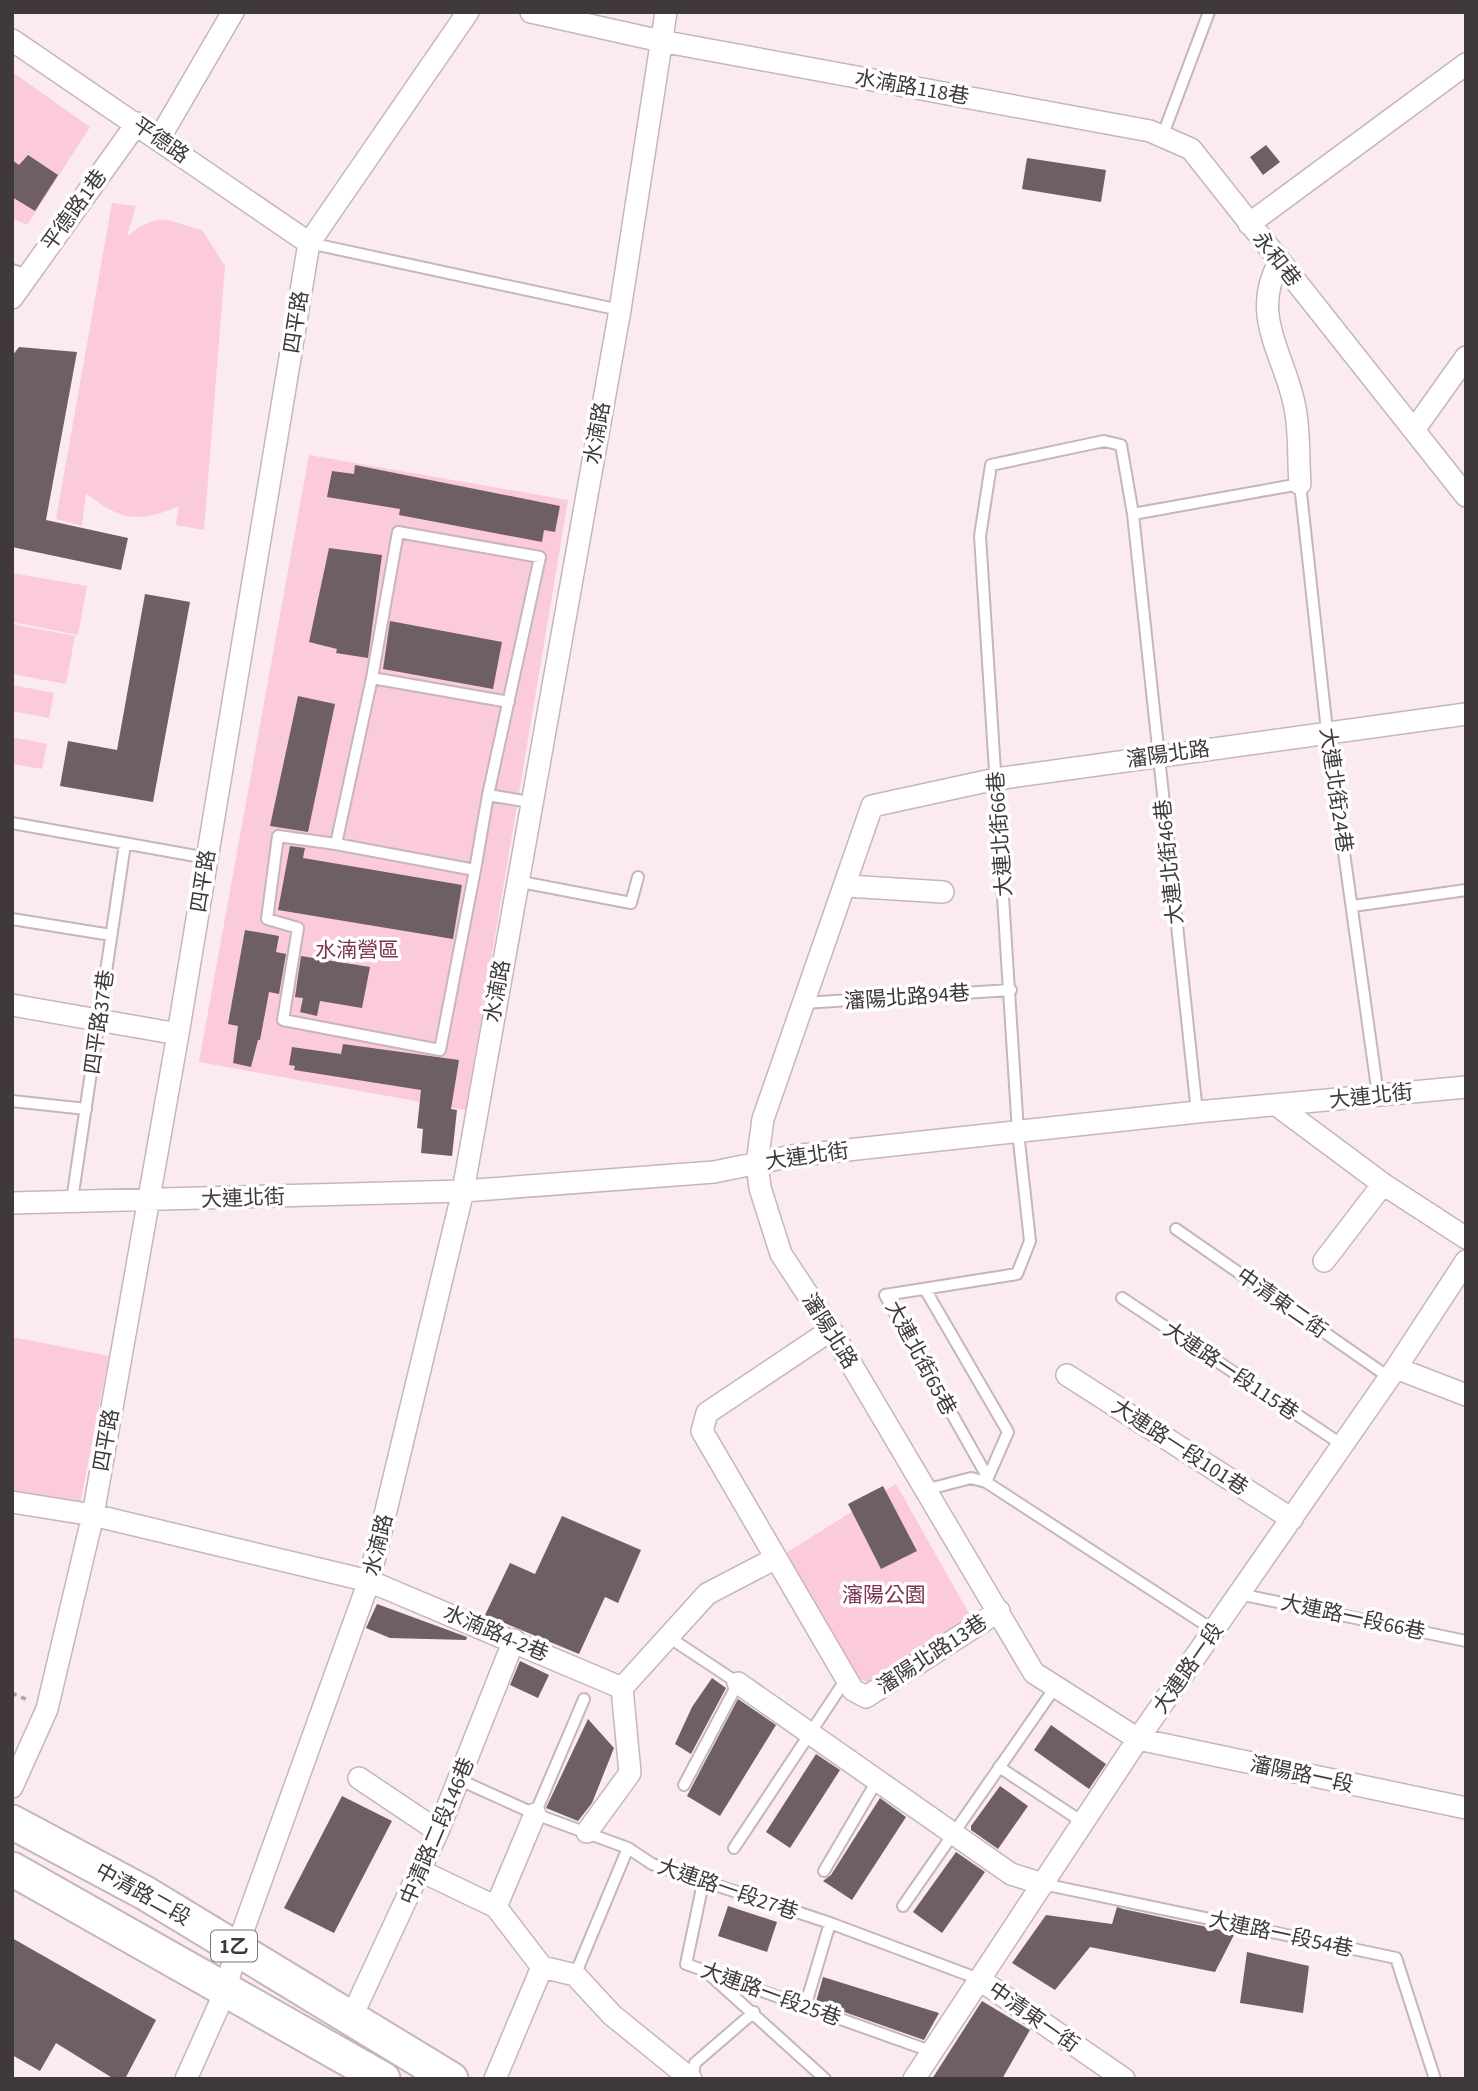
<svg xmlns="http://www.w3.org/2000/svg" width="1478" height="2091" viewBox="0 0 1478 2091" font-family="'Source Sans 3','Noto Sans TC',sans-serif">
  <rect width="100%" height="100%" fill="#fbeaf0"/>
  <path fill="#fbcadb" d="M12 72 90 127 27 225 12 218Z
    M112 203 136 206 127 236C162 211 162 220 202 230L225 266 204 530 176 525 179 506C141 523 119 521 86 493L82 526 56 519Z
    M309 455 568 500 466 1110 199 1062Z
    M12 573 87 586 78 635 12 622Z
    M12 624 75 636 66 684 12 674Z
    M12 685 54 693 49 718 12 711Z
    M12 737 47 744 42 769 12 764Z
    M12 1337 109 1356 80 1504 12 1493Z
    M896 1484 971 1617 969 1627 867 1682 855 1677 786 1553Z"/>
  <path fill="#6e5f64" d="M1266 145 1280 162 1263 175 1250 157Z
    M28 155 58 175 35 211 12 197V160L19 165Z
    M1027 158 1106 170 1101 202 1022 189Z
    M19 347 77 352 46 520 128 538 121 570 12 547V356Z
    M355 465 560 506 555 532 544 530 542 542 399 515 400 509 327 497 332 471 354 474Z
    M329 548 382 555 368 658 336 653 337 649 309 642Z
    M145 594 190 602 153 802 60 786 68 741 117 750Z
    M390 621 502 642 493 689 383 669Z
    M298 696 335 704 308 832 270 826Z
    M290 846 305 848 303 858 462 885 453 939 278 910Z
    M245 930 279 936 276 952 286 954 279 994 269 992 260 1040H258L251 1067 233 1063 238 1026 228 1024Z
    M301 956 370 967 362 1008 320 1001 317 1016 300 1012 303 998 295 997Z
    M343 1044 459 1060 451 1109 457 1110 452 1156 421 1153 423 1129 417 1128 421 1090 294 1070 295 1066 289 1065 292 1047 341 1054Z
    M883 1486 917 1551 881 1569 848 1504Z
    M562 1516 641 1550 618 1603 605 1597 579 1654 485 1615 510 1563 535 1574Z
    M377 1604 467 1637 466 1640 390 1638 366 1628Z
    M520 1661 549 1675 538 1698 510 1685Z
    M712 1678 726 1688 691 1754 675 1744 692 1707Z
    M738 1699 776 1725 720 1816 687 1796Z
    M588 1719 614 1748 592 1803 578 1821 546 1808Z
    M1051 1725 1106 1764 1089 1789 1034 1750Z
    M816 1754 840 1770 790 1848 766 1832Z
    M1000 1786 1028 1806 998 1849 971 1830V1826Z
    M342 1796 392 1821 334 1933 284 1908Z
    M880 1798 906 1817 852 1900 823 1881 831 1875Z
    M956 1852 985 1872 942 1933 913 1912Z
    M728 1906 777 1922 767 1952 718 1936Z
    M1117 1907 1123 1909 1235 1933 1215 1972 1090 1947 1055 1990 1012 1963 1046 1915 1112 1924Z
    M12 1938 156 2020 125 2079H114L56 2043 40 2071 12 2055Z
    M1247 1952 1309 1966 1303 2013 1240 2003Z
    M823 1977 939 2013 924 2040 816 2002Z
    M982 2001 1030 2030 1002 2079H932Z"/>
  <g fill="none" stroke-linecap="round" stroke-linejoin="round">
    <g stroke="#c6b6bb" stroke-width="14">
      <path id="lane" d="M1162 137 1209 12
        M309 243 620 310
        M12 270 28 275
        M1133 514 1300 484 1327 731 1378 1095
        M372 678 509 702
        M488 795 475 870 336 844 372 678 398 532 540 557 488 795 530 802
        M12 823 207 858
        M336 844 278 836 267 919 298 928 283 1020 440 1050 475 870
        M516 881 631 903 638 877
        M1353 906 1466 890
        M12 919 111 935
        M803 1003 1011 990
        M12 1101 86 1109
        M72 1200 125 844
        M1176 1229 1387 1376
        M925 1289 1008 1432 986 1482
        M1122 1298 1341 1444
        M988 1478 885 1295 1017 1274 1030 1241 1018 1132 980 536 991 465 1104 441 1121 445 1133 514 1197 1112
        M925 1490 971 1478 986 1482 1215 1631
        M1239 1594 1466 1641
        M670 1638 738 1683 684 1785
        M999 1767 1084 1823
        M460 1780 535 1814 628 1848 652 1864 830 1923 979 1979
        M535 1814 584 1699
        M734 1848 846 1679
        M824 1871 878 1779
        M703 1883 686 1964 933 2052
        M1043 1884 1396 1958 1435 2079
        M903 1906 1056 1686
        M575 1975 628 1848
        M710 1975 825 2079
        M805 2007 830 1923
        M692 2079 695 2063 754 2012"/>
    </g>
    <g stroke="#c6b6bb" stroke-width="24">
      <path id="street" d="M531 12 661 41 1150 131 1191 149 1466 496
        M12 40 309 243
        M159 139 233 12
        M1249 224 1466 64
        M1279 263C1249 316 1286 357 1295 408 1300 433 1298 460 1300 484
        M12 298 137 123
        M1414 430 1466 357
        M1466 714 996 779 872 806 763 1119 757 1163 760 1188 781 1254 831 1330 1034 1673 1138 1739 1466 1808
        M847 886 943 892
        M12 1005 178 1034
        M1278 1106 1383 1184 1466 1238
        M12 1203 463 1191 714 1172 792 1156 1197 1112 1466 1087
        M1324 1261 1383 1184
        M831 1330 707 1413 702 1431 853 1690 866 1697 999 1611
        M1396 1368 1466 1395
        M1067 1375 1292 1519
        M12 1502 93 1515 369 1581 622 1688
        M738 1683 1011 1874 1043 1884
        M359 1778 438 1831
        M12 1787 47 1709 93 1515 178 1034 309 243 468 12
        M587 1832 630 1773 622 1688 707 1594 776 1558
        M421 1871 496 1907 542 1967 575 1975 612 2015 691 2079
        M496 1907 535 1814
        M979 1979 1124 2079
        M351 2018 438 1831 514 1640
        M186 2079 225 1992 237 1947 369 1581 463 1191 620 310 666 12
        M495 2079 542 1967
        M914 2079 1138 1739 1396 1368 1466 1261"/>
    </g>
    <g stroke="#c6b6bb" stroke-width="37">
      <path id="primary" d="M12 1822 145 1893 451 2079
        M12 1869 383 2079"/>
    </g>
    <path stroke="#aea2a6" stroke-width="3.5" stroke-dasharray="5 5" stroke-linecap="butt" d="M12 1693 30 1701"/>
    <use href="#lane" stroke="#fff" stroke-width="10"/>
    <use href="#street" stroke="#fff" stroke-width="21"/>
    <use href="#primary" stroke="#fff" stroke-width="33"/>
  </g>
  <g text-anchor="middle" stroke-width="7" stroke-linejoin="round" paint-order="stroke">
    <rect fill="#fff" stroke="#797476" stroke-width="2" x="211" y="1930.5" width="46" height="31" rx="5"/>
    <g font-size="19" font-weight="bold" fill="#3f393b">
      <text x="234" y="1953">1乙</text>
    </g>
    <g font-size="21" fill="#3f393b" stroke="#fff">
      <text transform="translate(912 87) rotate(10)" y="7">水湳路118巷</text>
      <text transform="translate(161 140) rotate(35)" y="7">平德路</text>
      <text transform="translate(74 210) rotate(-54)" y="7">平德路1巷</text>
      <text transform="translate(1277 259) rotate(52)" y="7">永和巷</text>
      <text transform="translate(296 322) rotate(-81)" y="7">四平路</text>
      <text transform="translate(597 433) rotate(-80)" y="7">水湳路</text>
      <text transform="translate(1168 754) rotate(-8)" y="7">瀋陽北路</text>
      <text transform="translate(1336 790) rotate(82)" y="7">大連北街24巷</text>
      <text transform="translate(1000 834) rotate(-94)" y="7">大連北街66巷</text>
      <text transform="translate(1169 862) rotate(-96)" y="7">大連北街46巷</text>
      <text transform="translate(203 881) rotate(-81)" y="7">四平路</text>
      <text transform="translate(497 991) rotate(-80)" y="7">水湳路</text>
      <text transform="translate(907 997) rotate(-4)" y="7">瀋陽北路94巷</text>
      <text transform="translate(99 1022) rotate(-82)" y="7">四平路37巷</text>
      <text transform="translate(1371 1096) rotate(-6)" y="7">大連北街</text>
      <text transform="translate(807 1156) rotate(-8)" y="7">大連北街</text>
      <text transform="translate(243 1198) rotate(-2)" y="7">大連北街</text>
      <text transform="translate(1282 1303) rotate(35)" y="7">中清東二街</text>
      <text transform="translate(830 1331) rotate(58)" y="7">瀋陽北路</text>
      <text transform="translate(921 1358) rotate(62)" y="7">大連北街65巷</text>
      <text transform="translate(1231 1371) rotate(34)" y="7">大連路一段115巷</text>
      <text transform="translate(106 1440) rotate(-80)" y="7">四平路</text>
      <text transform="translate(1180 1447) rotate(33)" y="7">大連路一段101巷</text>
      <text transform="translate(378 1545) rotate(-76)" y="7">水湳路</text>
      <text transform="translate(1353 1617) rotate(12)" y="7">大連路一段66巷</text>
      <text transform="translate(496 1633) rotate(23)" y="7">水湳路4-2巷</text>
      <text transform="translate(932 1654) rotate(-33)" y="7">瀋陽北路13巷</text>
      <text transform="translate(1188 1668) rotate(-55)" y="7">大連路一段</text>
      <text transform="translate(1302 1774) rotate(12)" y="7">瀋陽路一段</text>
      <text transform="translate(437 1831) rotate(-67)" y="7">中清路二段146巷</text>
      <text transform="translate(728 1889) rotate(19)" y="7">大連路一段27巷</text>
      <text transform="translate(143 1894) rotate(29)" y="7">中清路二段</text>
      <text transform="translate(1281 1934) rotate(12)" y="7">大連路一段54巷</text>
      <text transform="translate(771 1994) rotate(20)" y="7">大連路一段25巷</text>
      <text transform="translate(1034 2017) rotate(35)" y="7">中清東一街</text>
    </g>
    <g font-size="21" fill="#7b3452" stroke="#fff">
      <text x="357" y="957">水湳營區</text>
      <text x="884" y="1602">瀋陽公園</text>
    </g>
  </g>
  <rect width="1478" height="2091" fill="none" stroke="#3f393b" stroke-width="28"/>
</svg>
